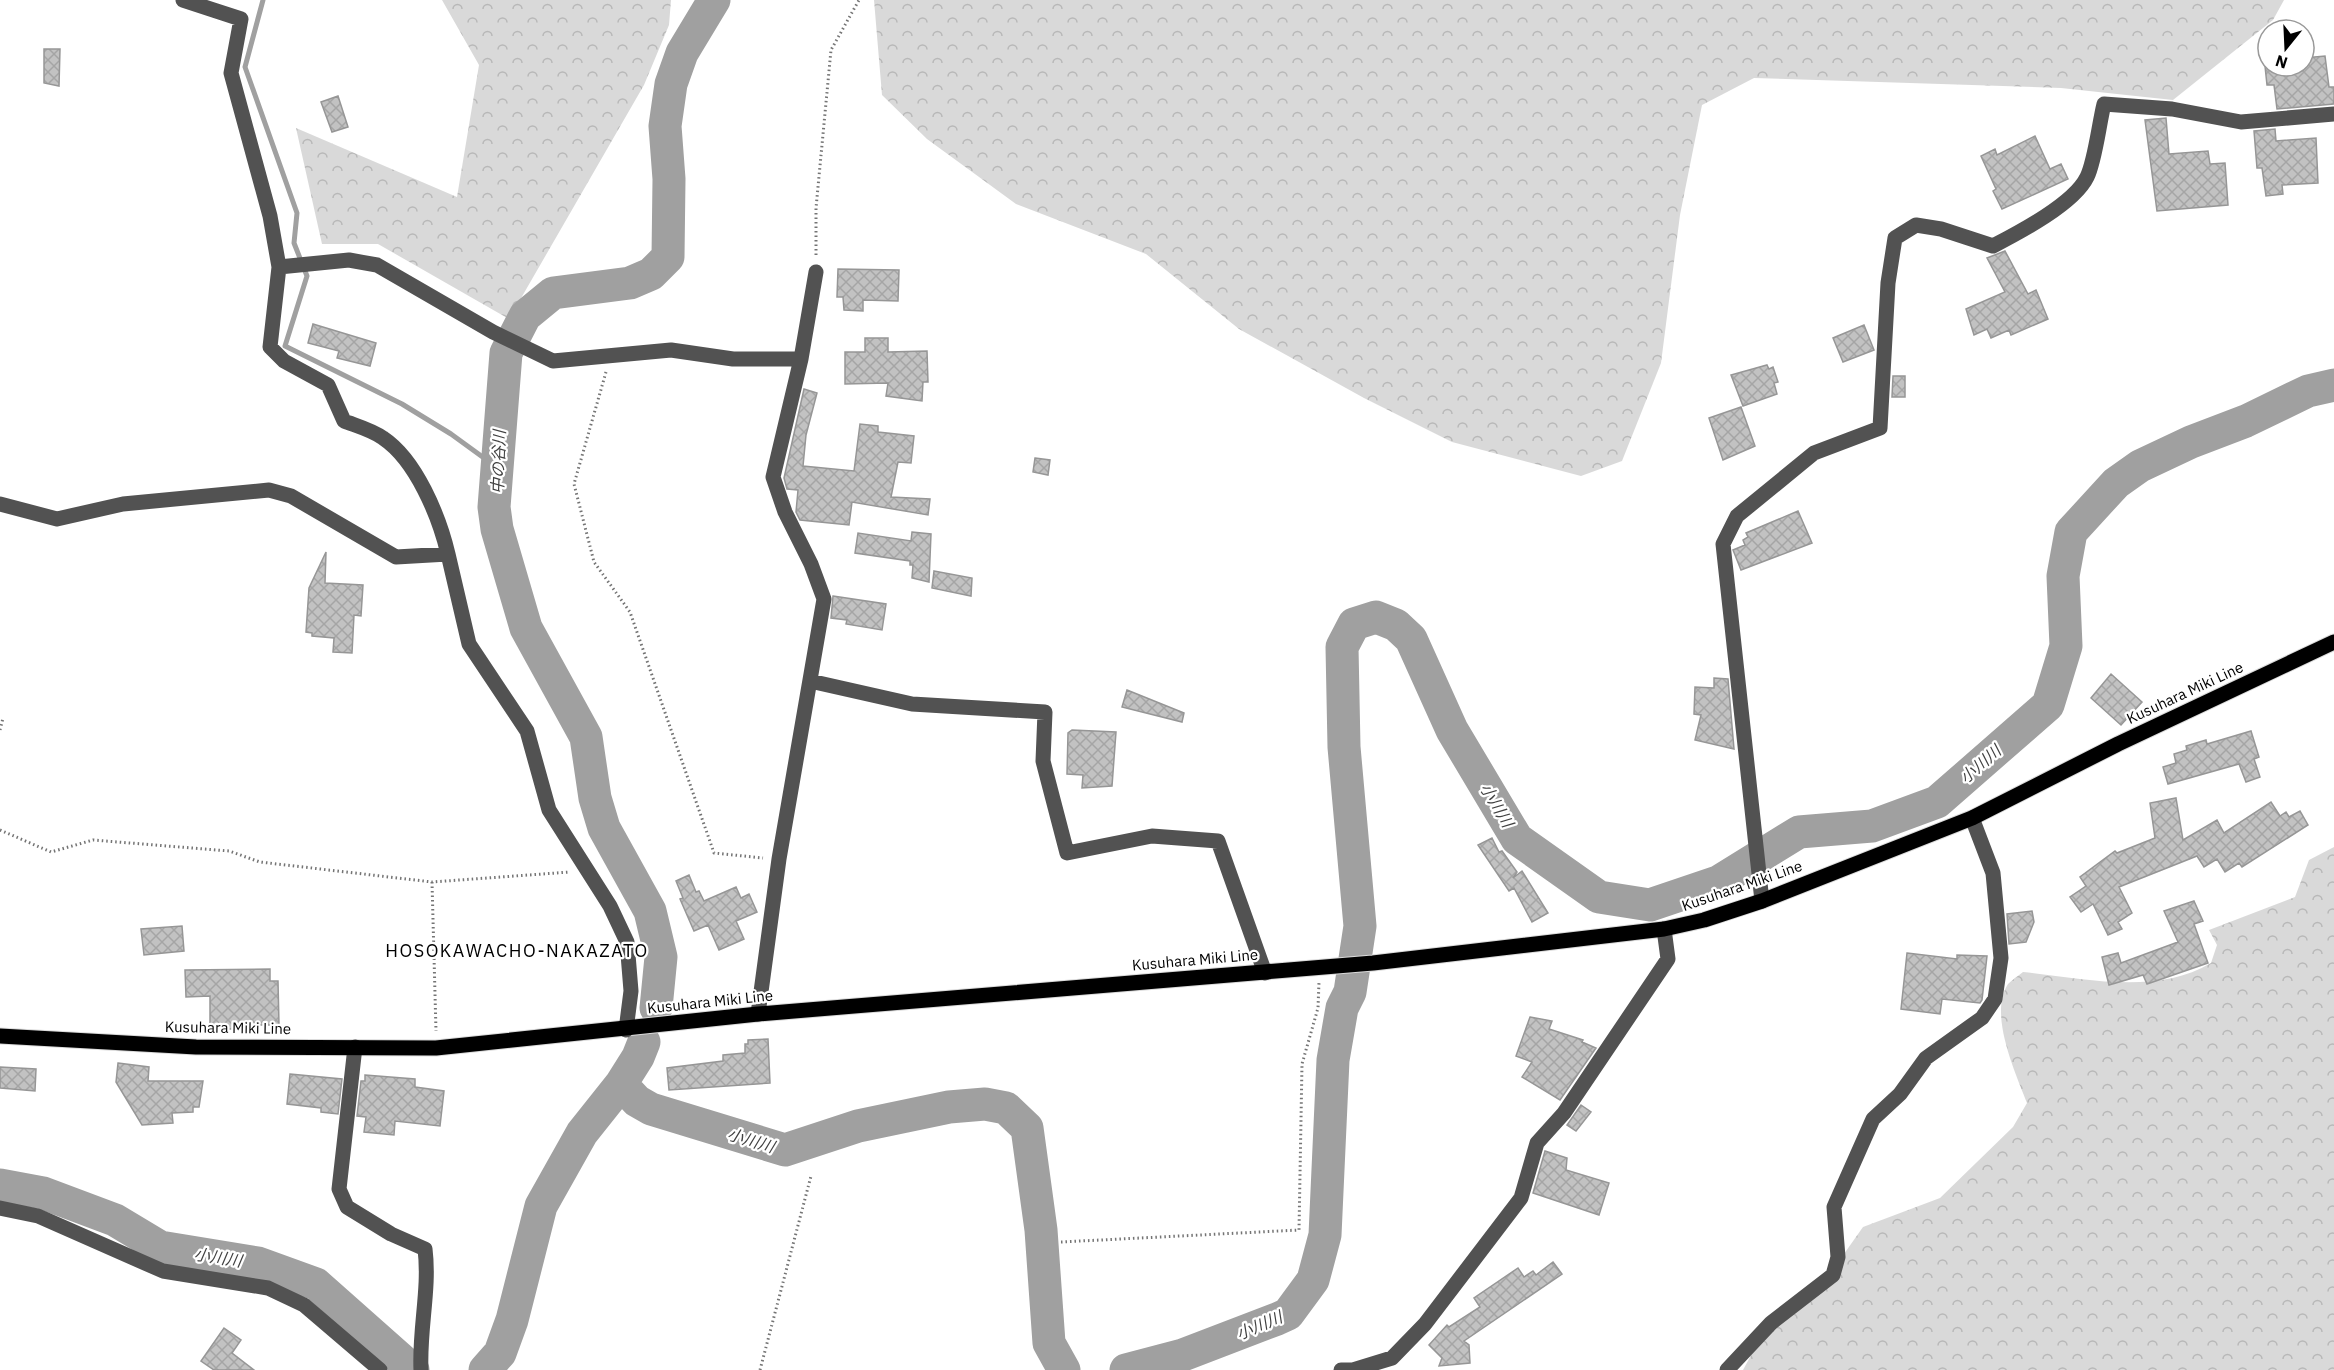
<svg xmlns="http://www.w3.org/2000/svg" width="2334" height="1370" viewBox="0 0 2334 1370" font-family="'IBM Plex Sans','Noto Sans JP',sans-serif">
  <defs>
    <pattern id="forest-crowns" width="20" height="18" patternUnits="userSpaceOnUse" patternTransform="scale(1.5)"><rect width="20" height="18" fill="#d9d9d9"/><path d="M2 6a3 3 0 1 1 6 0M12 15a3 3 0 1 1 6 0" fill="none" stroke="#b8b8b8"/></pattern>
    <pattern id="building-cross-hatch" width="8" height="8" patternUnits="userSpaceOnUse" patternTransform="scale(1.5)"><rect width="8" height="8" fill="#c2c2c2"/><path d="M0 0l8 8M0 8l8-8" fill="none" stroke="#a5a5a5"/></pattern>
  </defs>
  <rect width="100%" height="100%" fill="#fff"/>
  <path fill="url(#forest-crowns)" d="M442 0H671L669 25 644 85 509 319 378 244H322L296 128 457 197 479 65Z
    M874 0H2284L2273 20 2173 100 2061 88 1754 78 1702 105 1680 215 1661 363 1622 461 1581 476 1452 442 1364 398 1239 329 1146 254 1016 204 927 139 882 95Z
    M2334 847V1370H1743L1762 1335 1827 1278 1863 1227 1940 1198 2013 1127 2027 1103C2016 1074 1988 1014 2008 984 2012 980 2018 976 2023 972 2083 978 2156 996 2211 963L2217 945 2209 930 2295 897 2309 860Z"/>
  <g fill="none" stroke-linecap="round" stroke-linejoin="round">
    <path stroke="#a0a0a0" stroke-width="5" d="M263 0 245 67 297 213 294 243 307 276 285 346 402 404 451 434 495 466"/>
    <path stroke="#a0a0a0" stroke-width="33" d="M656 1008 661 957 650 911 604 828 595 798 586 737 526 628 497 529 494 507 506 353 525 316 553 293 630 283 651 274 668 257 669 179 665 126 671 84 682 53 714 0
      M621 1084 638 1057 644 1042
      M0 1185 43 1193 115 1220 160 1247 258 1263 316 1284 413 1370
      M485 1370 500 1353 512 1320 541 1206 582 1133 621 1084 637 1101 651 1109 785 1150 858 1126 949 1107 985 1104 1006 1108 1027 1128 1041 1230 1049 1343 1064 1370
      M1126 1370 1183 1355 1277 1319 1288 1314 1313 1280 1325 1235 1333 1060 1342 1008 1350 992 1360 926 1344 747 1342 647 1354 624 1376 617 1396 625 1411 639 1452 730 1517 839 1599 897 1650 905 1718 882 1799 832 1872 826 1937 802 2048 705 2066 646 2063 576 2071 532 2116 483 2140 466 2191 442 2246 421 2308 391 2334 385"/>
  </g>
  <path fill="url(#building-cross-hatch)" stroke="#969696" stroke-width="1.5" d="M44 49H60L59 86 44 83Z
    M2325 56 2329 87H2334V104L2277 109 2274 85H2267L2265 66H2304V58Z
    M338 96 348 127 332 132 321 102Z
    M2166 118 2169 154 2208 151 2210 164 2225 163 2228 205 2157 211 2145 120Z
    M2275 129 2276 141 2316 138 2318 183 2282 185 2283 194 2266 196 2262 168H2257L2254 131Z
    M2035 136 2050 169 2061 164 2068 179 2002 209 1993 191 1996 189 1981 156 1995 149 1997 155Z
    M2005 251 2028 294 2036 290 2048 319 2011 335 2009 330 1991 338 1987 329 1974 335 1966 309 2005 292 1987 258Z
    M838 269 899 270 898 301 863 300V311L844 310 843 297H837Z
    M313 324 376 343 370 366 337 358 339 351 308 343Z
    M1864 325 1874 350 1843 362 1833 338Z
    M865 338H888V352L927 351 928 382H923L922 401 886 396 888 383 845 384V352H865Z
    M1767 365 1769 369 1773 367 1778 382 1774 383 1777 394 1743 406 1731 375Z
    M1893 376H1905V397H1892Z
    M804 389 817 393 806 435 803 466 854 471 860 424 878 426V432L914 436 911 463 898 462 891 497 930 499 928 515 852 502 849 525 800 520 796 512 798 490 787 489 784 478Z
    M1741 407 1755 446 1723 460 1709 418Z
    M1035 458 1050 460 1048 475 1033 472Z
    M1798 511 1812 543 1741 570 1733 550 1745 545 1743 540 1748 537 1746 533Z
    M912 532 931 534 929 582 912 578 913 565H910V561L855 553 858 533 911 541Z
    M326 552 325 583 363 585 361 616 354 615 352 653 333 652 334 638 312 636V633L306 632 309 588Z
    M934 571 972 578 971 596 932 588Z
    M833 596 886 604 882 630 846 624 847 620 831 618Z
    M2111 674 2142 702 2121 725 2091 698Z
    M1714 678 1728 679 1734 749 1695 740 1701 715 1694 714 1695 687 1714 688Z
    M1127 690 1184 713 1182 722 1122 707Z
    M1072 730 1116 732 1112 786 1082 788 1083 775 1067 774 1068 733Z
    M2251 731 2259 757 2254 759 2260 777 2246 782 2239 764 2168 784 2163 767 2176 763 2174 754 2187 750 2186 746 2206 740 2207 744Z
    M2176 798 2183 840 2217 820 2224 833 2271 802 2280 816 2286 812 2289 817 2300 811 2308 825 2242 867 2239 863 2225 872 2217 859 2204 867 2197 856 2119 887 2132 913 2118 922 2122 929 2108 935 2093 904 2081 912 2070 897 2086 886 2080 877 2115 851 2117 853 2155 838 2150 803Z
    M1492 838 1499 852 1502 851 1517 872 1513 878 1522 871 1548 913 1532 922 1514 888 1509 891 1478 845Z
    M689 875 696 892 699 891 704 901 736 887 741 898 749 894 757 912 736 921 744 939 719 950 708 925 694 931 680 899 683 898 676 881Z
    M2194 901 2203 921 2194 924 2208 963 2147 984 2143 975 2109 985 2102 957 2118 953 2121 963 2178 942 2164 911Z
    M2032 911 2034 922 2026 942 2009 944 2007 914Z
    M182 926 184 951 144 955 141 929Z
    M1907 953 1957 959V955L1987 956 1982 1000 1980 1003 1942 999 1940 1014 1901 1009Z
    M270 969V981H278L279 1025H242V1029H213V1024H210V996L186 997 185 970Z
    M1530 1017 1552 1021 1549 1029 1583 1040 1582 1042 1596 1048 1560 1100 1522 1077 1532 1062 1516 1056Z
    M768 1039 770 1083 669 1090 667 1068 723 1061V1055L745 1053V1044H748V1040Z
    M118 1063 149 1067 148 1081H203L199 1107H193V1112L172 1113 173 1123 142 1125 116 1082Z
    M0 1067 36 1069 35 1091 0 1088Z
    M290 1074 342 1079 338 1114 321 1112V1108L287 1104Z
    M365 1075 415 1079V1087L444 1091 440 1126 395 1121 394 1135 364 1132 366 1117 357 1116 361 1081H365Z
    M1581 1105 1591 1112 1576 1131 1567 1125Z
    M1545 1151 1567 1158 1566 1170 1609 1183 1599 1215 1533 1193Z
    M1553 1262 1562 1274 1464 1341 1469 1345 1470 1363 1439 1366 1442 1358 1429 1345 1447 1325 1449 1327 1480 1307 1474 1298 1518 1268 1524 1277 1533 1271 1536 1275Z
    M224 1328 241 1340 232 1353 254 1370H214L201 1361Z"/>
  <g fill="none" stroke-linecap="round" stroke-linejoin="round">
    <g stroke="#dbdbdb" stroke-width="17">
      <path id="major" d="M0 1036 196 1047 436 1048 758 1014 1373 963 1664 929 1704 920 1762 901 1972 818 2118 744 2334 642"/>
    </g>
    <path stroke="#747474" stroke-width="3" stroke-dasharray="1.5 3" stroke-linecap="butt" d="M816 255V208L831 50 859 0
      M606 372 574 484 594 562 630 612 714 853 763 858
      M0 730 3 718
      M0 830 51 852 93 840 229 851 260 862 432 882 570 872
      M432 882 436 1031
      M1061 1242 1299 1230 1302 1064 1318 1008 1319 982
      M760 1370 811 1176"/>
    <path stroke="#525252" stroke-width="15" d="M183 0 241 19 231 73 270 216 279 267 270 347 284 361 328 385 344 421C357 426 372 430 383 438 416 460 439 516 448 554
      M279 267 349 260 377 265 493 332 553 361 671 350 733 359H801
      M0 504 57 519 123 504 269 490 291 496 396 557 448 554 469 644 527 731 549 810 610 906 627 942 631 991 626 1030
      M810 681 912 704 1045 712 1043 761 1067 853 1152 836 1218 841 1265 973
      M1762 901 1723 544 1737 516 1814 453 1880 428 1888 283 1895 238 1916 225 1941 229 1993 246C2018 233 2074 204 2087 177 2095 161 2099 124 2104 104L2172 109 2241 122 2334 114
      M758 1014 779 859 824 599 811 564 785 512 773 477 801 359 816 272
      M355 1047 339 1189 347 1207 391 1234 425 1249C430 1289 419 1329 421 1370
      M0 1208 38 1216 163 1271 268 1288 304 1305 380 1370
      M1341 1370H1353L1392 1358 1425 1324 1521 1198 1537 1143 1564 1113 1668 959 1664 929
      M1727 1370 1771 1323 1833 1275 1838 1257 1834 1207 1873 1119 1900 1094 1926 1058 1982 1018 1995 999 2001 958 1993 873 1972 818"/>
    <use href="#major" stroke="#000" stroke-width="15"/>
  </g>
  <g text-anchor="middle" stroke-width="4.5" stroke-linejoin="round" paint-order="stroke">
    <g font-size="15" fill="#000" stroke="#fff">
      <text transform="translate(2185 693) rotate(-25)" y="5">Kusuhara Miki Line</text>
      <text transform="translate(1742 886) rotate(-19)" y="5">Kusuhara Miki Line</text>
      <text transform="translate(1195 960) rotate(-5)" y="5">Kusuhara Miki Line</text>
      <text transform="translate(710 1002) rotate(-6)" y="5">Kusuhara Miki Line</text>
      <text transform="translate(228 1028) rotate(1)" y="5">Kusuhara Miki Line</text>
    </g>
    <g font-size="16" font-style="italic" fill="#414141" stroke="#fff">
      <text transform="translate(498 462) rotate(-88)" y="6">中の谷川</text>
      <text transform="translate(1980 764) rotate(-41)" y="6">小川川</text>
      <text transform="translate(1497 805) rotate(59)" y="6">小川川</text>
      <text transform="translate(751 1140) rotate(17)" y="6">小川川</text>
      <text transform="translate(218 1257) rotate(9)" y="6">小川川</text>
      <text transform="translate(1259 1325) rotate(-23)" y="6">小川川</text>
    </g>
    <g font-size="18" letter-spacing="1.5" fill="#000" stroke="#fff">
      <text x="517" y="957">HOSOKAWACHO-NAKAZATO</text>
    </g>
  </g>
  <g transform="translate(2286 48) rotate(198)"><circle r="28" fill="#ffffff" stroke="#999999" stroke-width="1.5"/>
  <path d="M0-4.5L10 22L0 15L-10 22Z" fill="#000000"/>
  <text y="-9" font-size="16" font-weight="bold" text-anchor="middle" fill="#000000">N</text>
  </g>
</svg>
